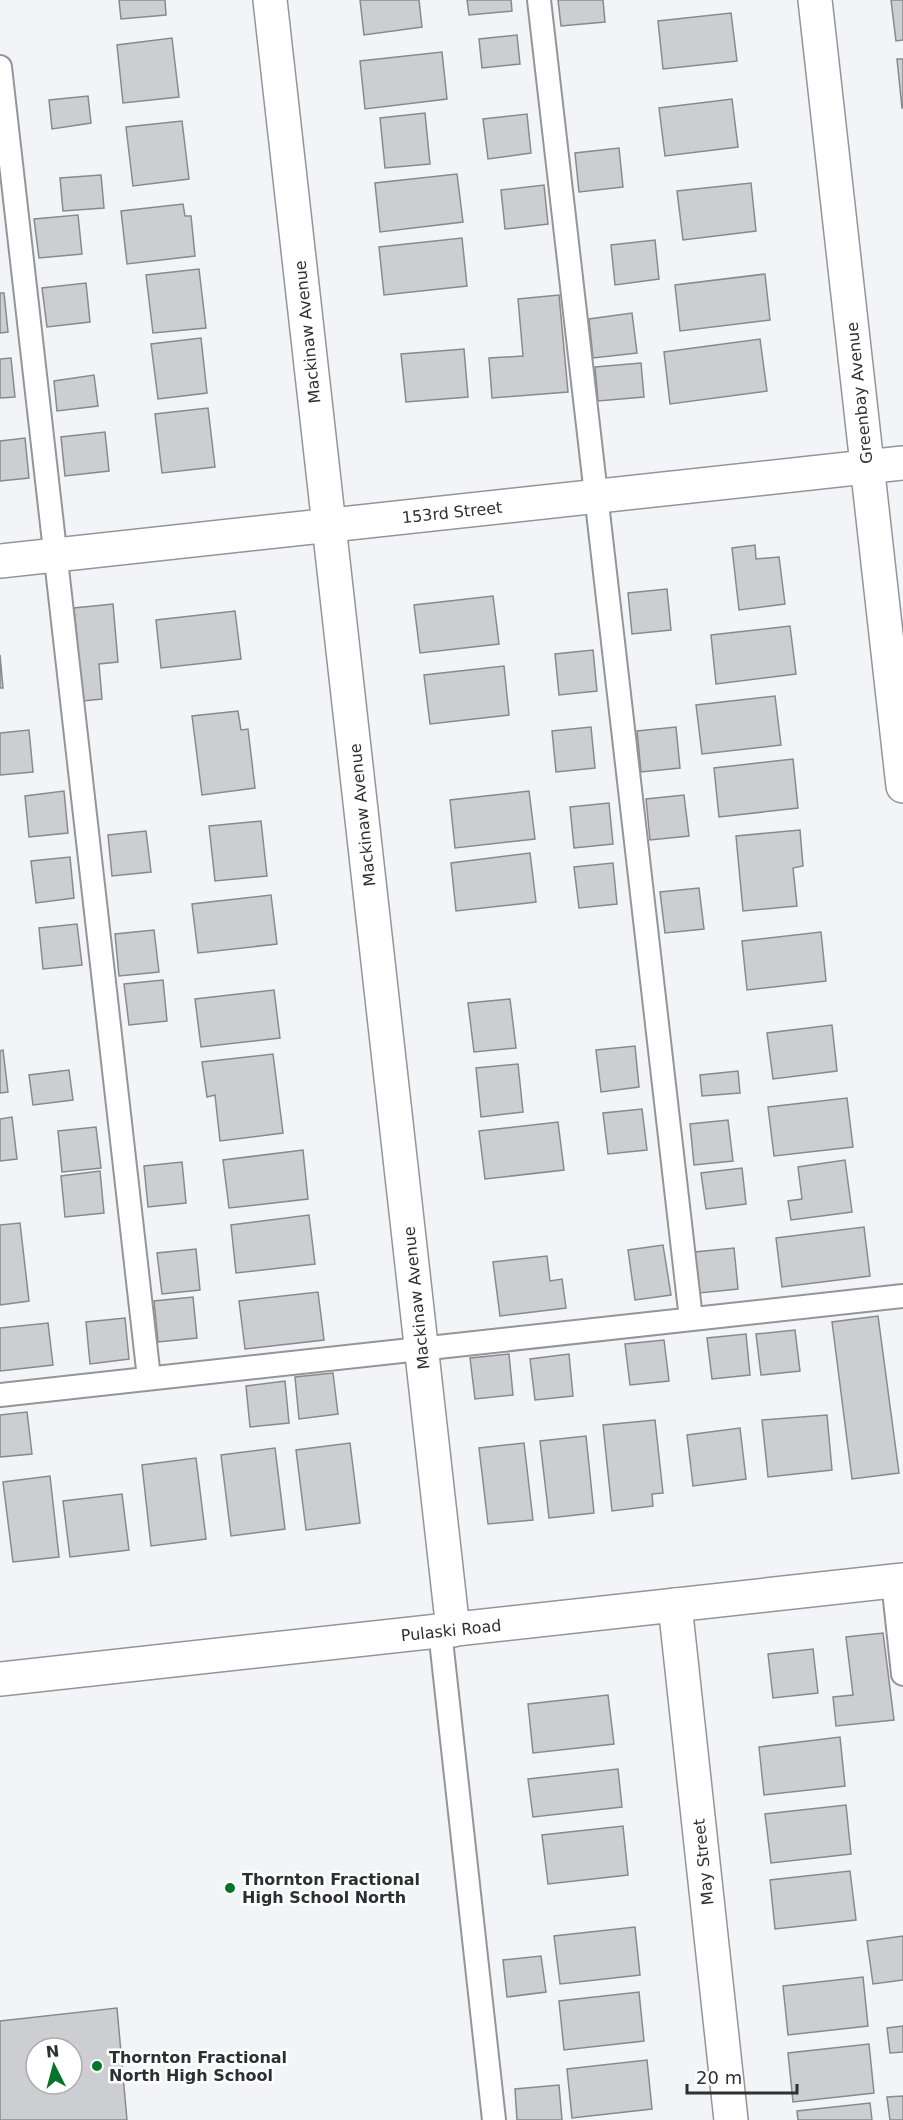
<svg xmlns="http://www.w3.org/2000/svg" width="903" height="2120" viewBox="0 0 903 2120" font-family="'DejaVu Sans',sans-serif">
  <rect width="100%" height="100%" fill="#f2f4f7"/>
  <path fill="#cdced1" stroke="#898a8d" stroke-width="1.5" fill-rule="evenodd" d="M119 0H165L166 15 121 19Z
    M360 0H419L422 27 364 35Z
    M467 0H511L512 11 469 15Z
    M558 0H603L605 22 561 26Z
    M891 0H903V40L896 41Z
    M731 13 737 61 663 69 658 21Z
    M517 35 520 64 482 68 479 39Z
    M172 38 179 97 123 103 117 45Z
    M442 52 447 99 365 109 360 61Z
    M897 59H903V108H902Z
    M88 96 91 123 52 129 49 100Z
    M732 99 738 147 665 156 659 108Z
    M425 113 430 164 385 168 380 118Z
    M527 114 531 153 488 159 483 119Z
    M182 121 189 179 133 186 126 127Z
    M619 148 623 187 579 192 575 153Z
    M457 174 463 222 380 232 375 183Z
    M101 175 104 208 63 211 60 178Z
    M751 183 756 231 683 240 677 191Z
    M544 185 548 224 505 229 501 190Z
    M183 204 185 216H191L195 256 127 264 121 211Z
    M78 215 82 254 39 258 34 219Z
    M462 238 467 286 384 295 379 247Z
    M655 240 659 279 615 285 611 245Z
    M199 269 206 328 153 333 146 275Z
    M765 274 770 320 680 331 675 285Z
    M86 283 90 322 47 327 42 288Z
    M0 293H4L8 332 0 333Z
    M559 295 568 392 492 398 489 358 523 356 518 299Z
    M632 313 637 353 593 358 589 319Z
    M201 338 207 393 158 399 151 344Z
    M760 339 767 391 670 404 664 352Z
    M464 349 468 397 406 402 401 354Z
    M11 358 15 397 0 398V359Z
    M641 363 644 397 598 401 595 367Z
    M94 375 98 406 57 411 54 381Z
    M208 408 215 467 162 473 155 414Z
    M105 432 109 471 65 476 61 437Z
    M25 438 29 478 0 481V441Z
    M755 545 756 559 779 557 785 604 739 610 732 548Z
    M667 589 671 630 632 634 628 593Z
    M493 596 499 644 420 653 414 605Z
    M113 604 118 662 99 664 102 699 83 701 74 608Z
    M235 611 241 659 161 668 156 620Z
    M790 626 796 674 716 684 711 635Z
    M593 650 597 691 559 695 555 654Z
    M0 655 3 688H0Z
    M504 666 509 715 430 724 424 675Z
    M775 696 781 745 702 754 696 705Z
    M238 711 241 730 248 729 255 788 202 795 192 716Z
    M591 727 595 768 556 772 552 731Z
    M676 727 680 768 641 772 637 731Z
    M29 730 33 772 0 775V733Z
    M793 759 798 808 719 817 714 768Z
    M64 791 68 833 29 837 25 796Z
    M529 791 535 839 455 848 450 800Z
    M684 795 689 836 650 840 646 799Z
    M609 803 613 844 574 848 570 807Z
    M261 821 267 876 215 881 209 826Z
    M800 830 803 866 793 868 797 906 743 911 736 836Z
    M146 831 151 872 112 876 108 835Z
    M530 853 536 902 456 911 451 863Z
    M70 857 74 898 36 903 31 861Z
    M613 863 617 904 579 908 574 867Z
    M699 888 704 929 665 933 660 892Z
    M271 895 277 944 198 953 192 904Z
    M77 924 82 965 43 969 39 928Z
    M154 930 159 972 119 976 115 934Z
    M821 932 826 981 747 990 742 941Z
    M163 980 167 1021 129 1025 124 984Z
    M274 990 280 1038 201 1047 195 999Z
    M510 999 516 1048 474 1052 468 1003Z
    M832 1025 837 1071 773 1079 767 1033Z
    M635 1046 639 1087 601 1092 596 1050Z
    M3 1050 8 1092 0 1093V1051Z
    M273 1054 283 1133 220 1141 215 1095 207 1097 202 1062Z
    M518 1064 523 1112 481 1117 476 1068Z
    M69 1070 73 1100 33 1105 29 1075Z
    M738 1071 740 1093 702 1096 700 1075Z
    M847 1098 853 1147 774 1156 768 1107Z
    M642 1109 647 1150 608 1154 603 1113Z
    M12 1117 17 1159 0 1161V1119Z
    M728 1120 733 1161 694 1165 690 1124Z
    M558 1122 564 1170 485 1179 479 1131Z
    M96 1127 101 1168 62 1172 58 1131Z
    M303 1150 308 1199 229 1208 223 1160Z
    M845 1160 852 1212 791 1220 788 1201 802 1199 798 1167Z
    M182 1162 186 1203 148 1207 144 1166Z
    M742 1168 746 1204 706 1209 701 1173Z
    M100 1171 104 1213 65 1217 61 1176Z
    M309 1215 315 1264 236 1273 231 1225Z
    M20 1223 29 1301 0 1305V1225Z
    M864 1227 870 1276 782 1287 776 1238Z
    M663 1245 671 1295 635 1300 628 1250Z
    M734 1248 738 1289 699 1293 695 1252Z
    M196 1249 200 1290 162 1294 157 1253Z
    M547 1256 550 1281 562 1279 566 1308 500 1316 493 1262Z
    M318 1292 324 1340 245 1349 239 1301Z
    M193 1297 197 1338 158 1342 154 1301Z
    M878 1316 899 1473 852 1479 832 1322Z
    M125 1318 129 1359 90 1364 86 1322Z
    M48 1323 53 1365 0 1371V1328Z
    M795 1330 800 1371 761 1375 756 1334Z
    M746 1334 750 1375 712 1379 707 1338Z
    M664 1340 669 1381 630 1385 625 1344Z
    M509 1354 513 1395 475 1399 470 1358Z
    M569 1354 573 1396 535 1400 530 1359Z
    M333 1373 338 1414 299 1419 295 1377Z
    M285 1381 289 1423 250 1427 246 1386Z
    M27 1412 32 1454 0 1457V1415Z
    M827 1415 832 1470 768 1477 762 1420Z
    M655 1420 663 1493 652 1494 653 1506 612 1511 603 1425Z
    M740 1428 746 1479 693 1486 687 1435Z
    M586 1436 594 1513 549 1518 540 1441Z
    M350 1443 360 1523 306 1530 296 1450Z
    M524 1443 533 1520 488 1524 479 1448Z
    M275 1448 285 1529 231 1536 221 1455Z
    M196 1458 206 1539 151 1546 142 1465Z
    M50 1476 59 1557 13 1562 3 1482Z
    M122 1494 129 1550 70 1557 63 1501Z
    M883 1633 894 1720 836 1726 833 1697 853 1695 846 1637Z
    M813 1649 818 1693 773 1698 768 1654Z
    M608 1695 614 1744 533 1753 528 1704Z
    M840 1737 845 1786 764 1795 759 1747Z
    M618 1769 622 1807 533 1817 528 1779Z
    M846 1805 851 1854 771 1863 765 1814Z
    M623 1826 628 1875 548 1884 542 1835Z
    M850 1871 856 1920 775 1929 770 1880Z
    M635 1927 640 1975 560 1984 554 1936Z
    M903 1936V1980L873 1984 867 1941Z
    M541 1956 546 1992 507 1997 503 1960Z
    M863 1977 868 2026 788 2035 783 1986Z
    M639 1992 644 2041 564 2050 559 2001Z
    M117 2008 127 2120H0V2021ZM36 2048H72V2084H36Z
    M903 2026V2052L890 2053 887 2028Z
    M869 2044 874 2093 793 2102 788 2053Z
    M647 2060 652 2109 572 2118 567 2069Z
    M559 2085 562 2120H517L515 2089Z
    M903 2096V2120H890L887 2097Z
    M870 2103 872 2120H798L797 2111Z"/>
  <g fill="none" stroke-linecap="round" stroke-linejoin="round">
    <g stroke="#949598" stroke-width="26">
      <path id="service" d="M539 0 691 1319
        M0 67 149 1378
        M0 1395 903 1296
        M893 1581 903 1674
        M440 1631 494 2120"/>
    </g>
    <g stroke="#949598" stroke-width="36">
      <path id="minor" d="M270 0 453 1630
        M815 0 903 786
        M0 561 903 463
        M675 1605 731 2120"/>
    </g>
    <g stroke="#949598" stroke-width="36">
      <path id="tertiary" d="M0 1679 903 1580"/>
    </g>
    <use href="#service" stroke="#fff" stroke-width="22"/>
    <use href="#minor" stroke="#fff" stroke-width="33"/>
    <use href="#tertiary" stroke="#fff" stroke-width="33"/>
  </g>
  <g fill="#03752a" stroke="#fff" stroke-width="2">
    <circle cx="230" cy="1888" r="6"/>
    <circle cx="97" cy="2066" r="6"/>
  </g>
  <g text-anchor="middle" stroke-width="5" stroke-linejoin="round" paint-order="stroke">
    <g font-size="16" fill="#2e2f30" stroke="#fff">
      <text transform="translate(307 332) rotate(-96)" y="6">Mackinaw Avenue</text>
      <text transform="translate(859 393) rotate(-96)" y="6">Greenbay Avenue</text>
      <text transform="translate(452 512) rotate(-6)" y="6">153rd Street</text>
      <text transform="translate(362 815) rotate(-96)" y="6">Mackinaw Avenue</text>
      <text transform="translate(416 1298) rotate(-96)" y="6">Mackinaw Avenue</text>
      <text transform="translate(451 1630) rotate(-6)" y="6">Pulaski Road</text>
      <text transform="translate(703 1862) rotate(-96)" y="6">May Street</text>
    </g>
    <g font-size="16" font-weight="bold" fill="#2e2f30" stroke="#fff" text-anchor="start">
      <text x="242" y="1885">Thornton Fractional<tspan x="242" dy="18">High School North</tspan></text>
      <text x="109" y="2063">Thornton Fractional<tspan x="109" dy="18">North High School</tspan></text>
    </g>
  </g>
  <g transform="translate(54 2066) rotate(354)"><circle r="28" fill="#ffffff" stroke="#abacac" stroke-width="1.5"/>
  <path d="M0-4.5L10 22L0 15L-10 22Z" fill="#03752a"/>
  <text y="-9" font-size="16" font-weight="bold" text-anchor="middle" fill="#2e2f30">N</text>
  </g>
  <path d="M687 2084v9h110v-9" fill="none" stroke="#2e2f30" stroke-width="3"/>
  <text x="696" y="2084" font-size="18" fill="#2e2f30" stroke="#ffffff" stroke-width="4.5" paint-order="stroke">20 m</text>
</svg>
